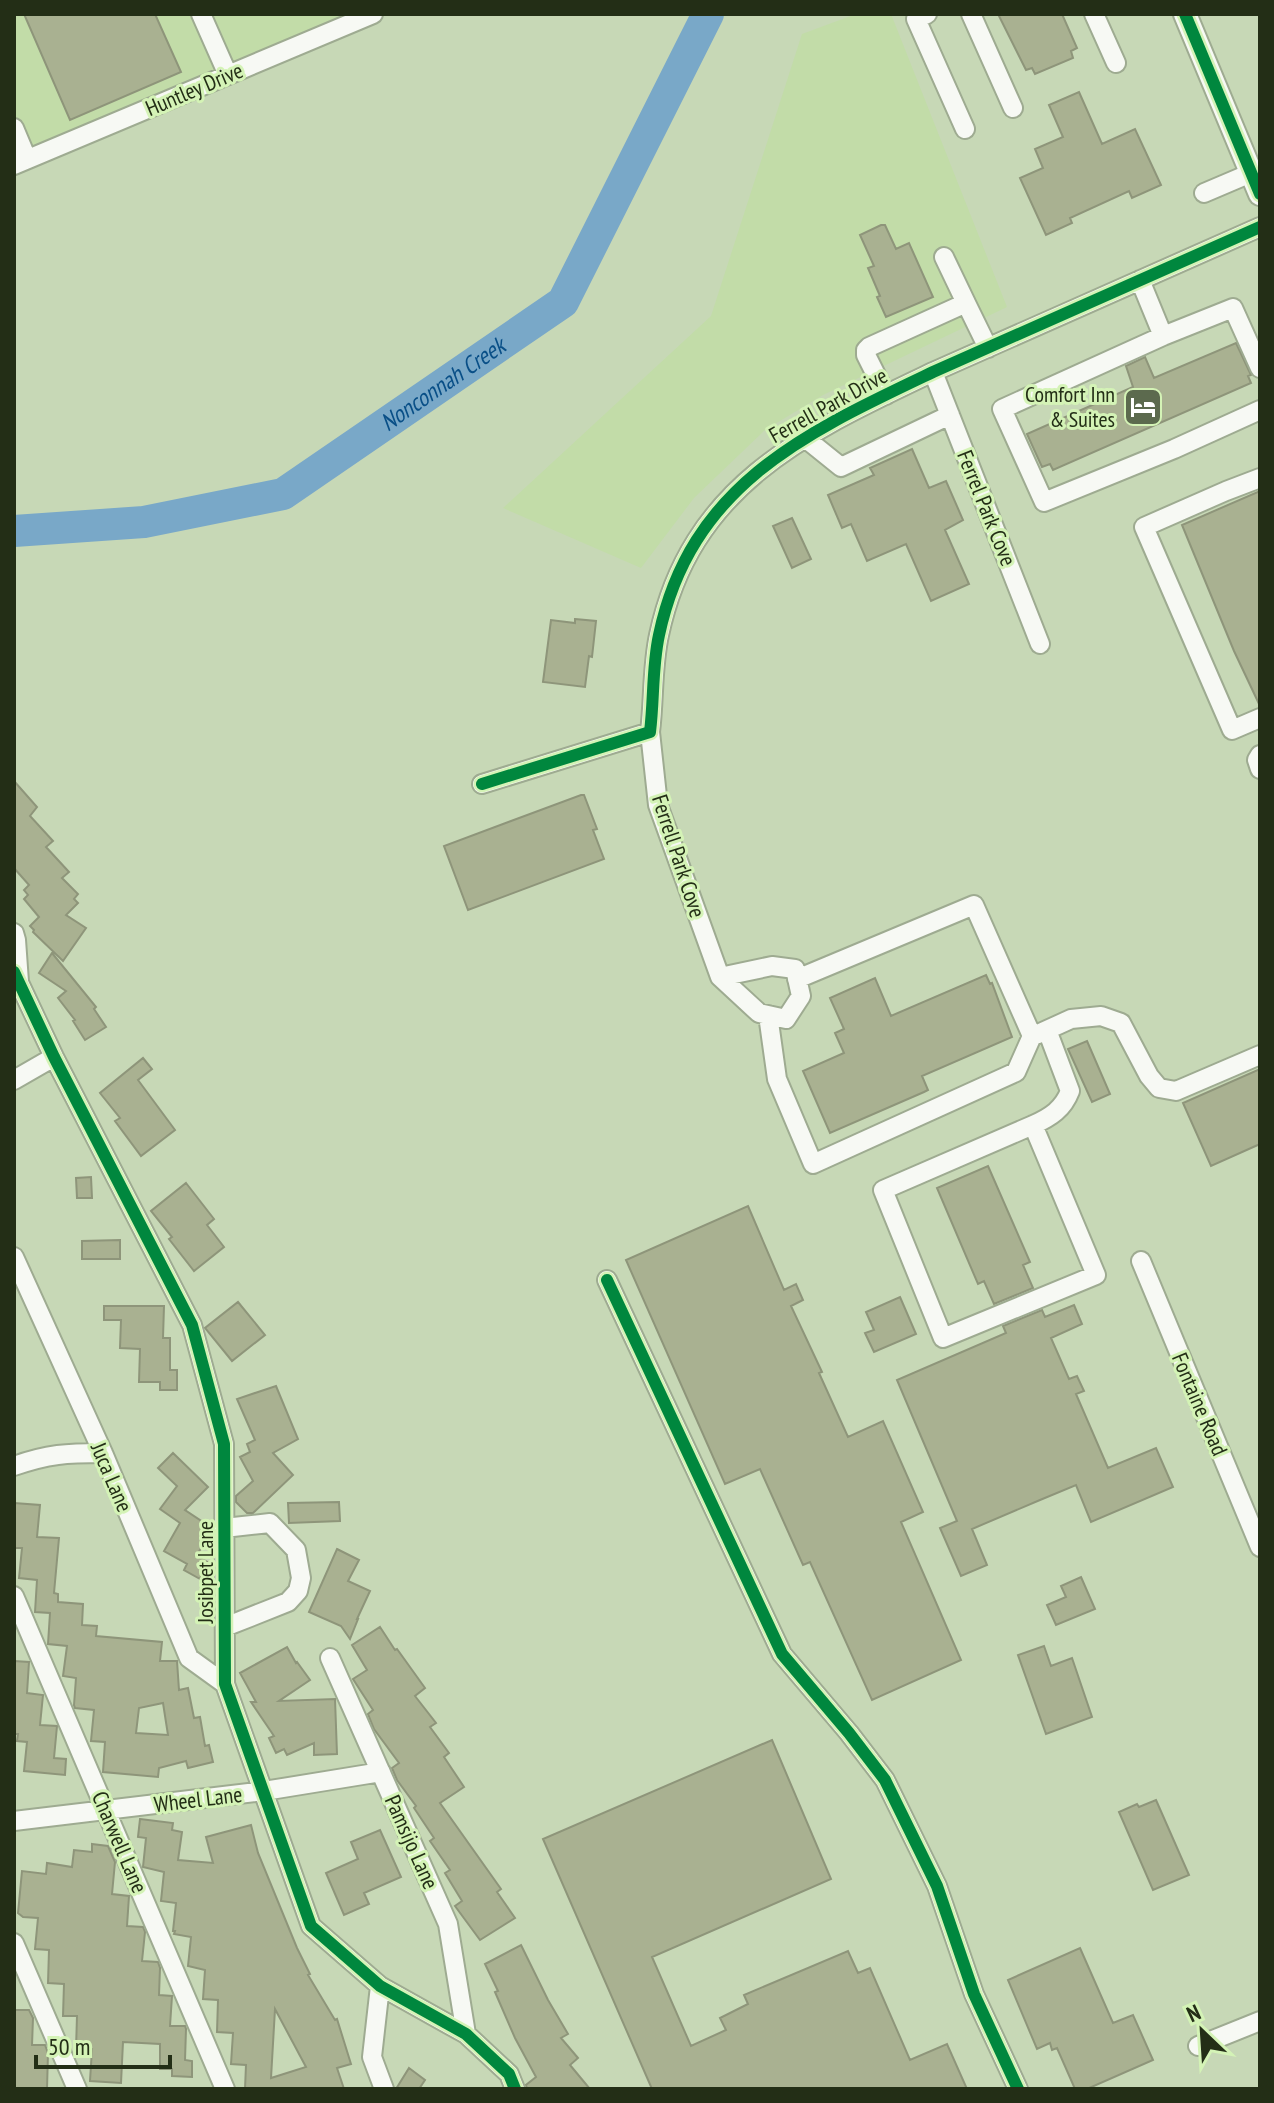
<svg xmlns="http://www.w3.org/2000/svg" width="1274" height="2103" viewBox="0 0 1274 2103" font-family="'PT Sans Narrow',sans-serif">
  <rect width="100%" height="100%" fill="#c7d8b6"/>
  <path fill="#c2dca8" d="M14 14H379L14 174Z
    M856 14H891L1007 307 823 395 765 430 694 498 641 568 503 508 711 316 802 34Z"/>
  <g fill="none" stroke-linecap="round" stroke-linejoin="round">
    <path stroke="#79a8c8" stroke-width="32" id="s1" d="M14 531 144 522 283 494 563 302 708 14"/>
  </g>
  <path fill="#a9b191" stroke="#8e957a" stroke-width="2" fill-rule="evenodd" d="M24 14H155L181 72 70 120Z
    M998 14H1062L1077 48 1071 51 1073 58 1035 74 1032 68 1026 70Z
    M1079 92 1102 144 1135 129 1161 185 1132 198 1129 191 1070 218 1072 223 1046 235 1020 178 1043 168 1035 149 1063 137 1049 105Z
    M881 225H885L896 249 909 243 933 297 886 317 877 297 880 296 868 268 874 266 860 235Z
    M1236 343 1251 375 1248 376 1251 383 1053 470 1050 464 1042 467 1027 434 1133 387 1126 366 1145 357 1154 378Z
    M912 449 929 488 946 481 963 520 945 530 969 584 931 601 906 544 867 561 851 524 842 528 828 495 874 475 870 468Z
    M1260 491V706L1234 651 1182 525Z
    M792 518 811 559 792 568 773 526Z
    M575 619 596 621 592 657 589 656 585 687 543 682 551 620 575 623Z
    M14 781 37 807 30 816 53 841 46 847 69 872 62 878 78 894 74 899 78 903 66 915 86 928 63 961 33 932 34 930 30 926 39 917 24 899 28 895 24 890 29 885 14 868Z
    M581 795H584L597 829 593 830 604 859 468 910 444 846Z
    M52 953 96 1007 94 1009 106 1027 85 1040 73 1021 75 1020 58 998 66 991 39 973Z
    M986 975 990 984 992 983 1012 1037 922 1076 928 1090 924 1092 830 1133 803 1071 844 1053 835 1033 844 1029 830 998 875 978 891 1016Z
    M1087 1041 1110 1094 1092 1102 1068 1049Z
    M143 1058 152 1069 138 1080 175 1130 141 1156 115 1121 120 1118 100 1093Z
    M1260 1069V1144L1211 1166 1183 1103Z
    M988 1166 1030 1262 1023 1265 1033 1288 994 1304 984 1281 978 1284 937 1188Z
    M91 1177 92 1198H77L76 1178Z
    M186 1183 214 1219 207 1225 224 1247 194 1271 169 1239 172 1237 151 1211Z
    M748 1206 784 1290 796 1284 803 1300 791 1306 822 1372 819 1373 848 1437 883 1421 923 1512 901 1522 961 1660 872 1700 810 1562 803 1565 760 1469 725 1484 626 1260Z
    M120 1240V1259H82V1241Z
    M900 1297 916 1334 874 1352 865 1333 874 1330 866 1312Z
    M238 1302 265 1335 232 1361 205 1328Z
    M1074 1305 1082 1324 1051 1338 1069 1379 1077 1376 1084 1391 1076 1394 1108 1468 1156 1448 1173 1487 1091 1522 1076 1485 1040 1500 972 1529 987 1565 961 1576 940 1528 957 1521 897 1380 1006 1333 1003 1326 1042 1310 1045 1317Z
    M104 1306H164L163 1338H170V1370H177V1390H160V1382H139L140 1349 120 1348 121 1320H104Z
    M276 1386 298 1439 273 1453 293 1475 253 1513H247L236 1502V1496L253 1481 240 1457 250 1452 247 1444 255 1440 237 1399Z
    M173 1453 208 1487 185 1510 212 1528V1532L196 1556 209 1563 200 1579 184 1570 187 1564 164 1551 180 1523 160 1509 177 1486 158 1468Z
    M339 1502 340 1521 289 1523 288 1503Z
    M14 1503 40 1505 37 1537 59 1538 54 1593 58 1594V1602L83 1604 82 1625 97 1626 96 1636 162 1642 160 1661H177L179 1690 188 1688 194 1718 200 1717 205 1746 209 1745 213 1762 188 1768 186 1761 159 1768 158 1777 103 1772 105 1742 91 1741 94 1710 75 1708 74 1705 76 1678 63 1676 67 1646 48 1644 50 1613 35 1612 37 1580 19 1578 22 1548H14ZM163 1703 168 1735 136 1733 139 1708Z
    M337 1549 359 1560 348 1581 370 1591 357 1619H358L350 1639 341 1626 309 1612Z
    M1081 1577 1095 1609 1056 1625 1047 1605 1066 1597 1061 1586Z
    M380 1627 395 1650 397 1649 425 1688 415 1696 436 1723 430 1727 449 1753 444 1757 464 1787 440 1803 501 1889 497 1892 515 1918 480 1940 455 1906 462 1901 445 1873 450 1870 430 1841 434 1838 414 1808 416 1806 397 1780 392 1768 399 1763 374 1729 368 1714 373 1710 353 1679 367 1670 352 1645Z
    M1044 1646 1051 1666 1072 1658 1092 1717 1046 1734 1018 1655Z
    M287 1647 296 1663 297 1662 310 1680 279 1701 335 1699 337 1754 314 1755V1743L287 1755 284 1749 276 1753 269 1738 274 1736 251 1702H256L240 1673Z
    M14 1661 29 1662 27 1693 43 1695 40 1725 57 1726 54 1758 66 1759 65 1775 24 1771 27 1742 17 1741 18 1734H14Z
    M772 1740 831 1879 652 1957 691 2046 726 2030 720 2018 748 2004 744 1995 848 1951 858 1973 870 1968 910 2060 947 2044 967 2089H652L543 1839Z
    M1156 1800 1189 1875 1153 1890 1119 1812 1137 1804 1139 1807Z
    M140 1819 173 1823 172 1830 182 1832 178 1860 213 1863 206 1837 251 1825 258 1853 297 1948 310 1974 308 1975 335 2020 337 2019 351 2064 337 2068 344 2089H245L246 2065 231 2064 233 2033 217 2032 218 2000 203 1999 205 1970 188 1966 191 1937 174 1934 175 1931H173L176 1903 161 1901 164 1872 143 1867 146 1838 138 1837ZM275 2009 306 2067 271 2078Z
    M380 1830 401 1877 364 1893 369 1904 344 1915 326 1873 358 1859 351 1842Z
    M92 1844 108 1846 115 1862 112 1894 129 1896 127 1926 143 1927 145 1932 142 1961 158 1962 160 1968 159 1995 172 1996 170 2026H185L186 2029 185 2060 192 2061V2077L172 2076V2069H160V2044L123 2042 121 2083 90 2081 92 2049H76L77 2016H63L64 1984 48 1983 49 1950 35 1949 38 1918 23 1917 18 1913 22 1871 46 1874 47 1863 72 1867 74 1850 92 1852Z
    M521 1945 548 2000 568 2034 561 2038 578 2058 570 2065 590 2089H527L526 2085 536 2077 515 2038 495 1992 498 1991 485 1964Z
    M1080 1948 1113 2023 1133 2015 1153 2060 1087 2089H1075L1057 2048 1052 2050 1050 2043 1037 2049 1008 1980Z
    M14 2010H29L33 2018 32 2045H45L48 2053 47 2089H14Z
    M409 2068 425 2080 419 2089H396Z"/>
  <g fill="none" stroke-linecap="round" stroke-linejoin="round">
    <g stroke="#9eab91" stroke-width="22">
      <path id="minor" d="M201 14 228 75
        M927 14 916 19 965 129
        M971 14 1013 108
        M1094 14 1116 63
        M14 128 27 159
        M14 165 373 14
        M1204 193 1251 173
        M944 257 966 303
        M1140 280 1163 336 1233 308 1260 368
        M1163 336 1002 409 1044 502 1174 449 1260 410
        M933 372 1040 644
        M886 395 866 355V350L869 347 966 303 988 348
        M805 438 841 467 950 415
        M1260 478 1226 491 1144 527 1232 730 1260 718
        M650 732 658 805 720 977 759 1013 786 1019 801 996 795 969 772 966 720 977
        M1260 755 1257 760 1260 769
        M482 784 650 732C654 700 652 667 659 635 691 484 807 432 933 372L1260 227
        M14 933 16 940 19 982
        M14 972 54 1057 192 1325 224 1444 225 1684 311 1926 380 1986 466 2034 509 2074 515 2089
        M768 1015 777 1079 813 1164 1016 1072 1032 1036 974 905 797 979
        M1038 1034 1071 1019 1101 1016 1121 1023 1149 1076 1159 1088 1176 1091 1260 1055
        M14 1080 54 1057
        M1033 1125 1096 1275 943 1338 883 1190 1033 1125C1051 1117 1063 1109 1070 1091L1047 1030
        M14 1257 103 1453 189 1658 225 1684
        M1141 1261 1260 1547
        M607 1280 782 1654 849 1733 885 1780 937 1886 974 1994 1018 2089
        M14 1466C48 1454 67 1453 103 1453
        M224 1528 270 1523 296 1550 301 1578 298 1591 288 1602 225 1627
        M14 1596 225 2089
        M330 1658 448 1924 466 2034
        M14 1821 264 1791 381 1772
        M14 1943 77 2089
        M380 1986 372 2057 384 2089
        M1198 2046 1260 2021"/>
    </g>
    <g stroke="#9eab91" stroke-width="26">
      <path id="major" d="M1185 14 1260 194"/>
    </g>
    <use href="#minor" stroke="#f7f9f4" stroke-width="18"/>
    <use href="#major" stroke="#f7f9f4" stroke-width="22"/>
    <g stroke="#d4f3b6" stroke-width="17">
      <path id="cycleway" d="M1185 14 1260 194
        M482 784 650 732C654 700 652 667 659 635 691 484 807 432 933 372L1260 227
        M14 972 54 1057 192 1325 224 1444 225 1684 311 1926 380 1986 466 2034 509 2074 515 2089
        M607 1280 782 1654 849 1733 885 1780 937 1886 974 1994 1018 2089"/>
    </g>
    <use href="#cycleway" stroke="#00873e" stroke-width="12"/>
  </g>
  <defs>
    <g id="hotel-square" transform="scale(2)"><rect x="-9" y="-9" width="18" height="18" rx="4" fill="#5c6a4e" stroke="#d4f3b6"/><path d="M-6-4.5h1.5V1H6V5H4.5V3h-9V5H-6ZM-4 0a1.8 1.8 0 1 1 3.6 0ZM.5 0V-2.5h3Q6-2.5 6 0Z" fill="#fff"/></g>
  </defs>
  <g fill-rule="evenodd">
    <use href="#hotel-square" x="1143" y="407"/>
  </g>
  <g text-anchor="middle" stroke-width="6" stroke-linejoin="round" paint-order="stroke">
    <g font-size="22" fill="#232e16" stroke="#d4f3b6">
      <text transform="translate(194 89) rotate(-23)" y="8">Huntley Drive</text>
      <text transform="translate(828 405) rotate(-29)" y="8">Ferrell Park Drive</text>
      <text transform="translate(987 508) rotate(68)" y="8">Ferrel Park Cove</text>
      <text transform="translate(679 856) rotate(72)" y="8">Ferrell Park Cove</text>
      <text transform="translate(1200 1404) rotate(67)" y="8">Fontaine Road</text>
      <text transform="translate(112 1477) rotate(67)" y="8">Juca Lane</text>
      <text transform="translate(205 1572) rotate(-90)" y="8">Josibpet Lane</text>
      <text transform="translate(198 1799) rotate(-7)" y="8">Wheel Lane</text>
      <text transform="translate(120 1842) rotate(67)" y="8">Charwell Lane</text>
      <text transform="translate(412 1842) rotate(66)" y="8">Pamsijo Lane</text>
    </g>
    <g font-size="22" fill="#232e16" stroke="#d4f3b6" text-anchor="end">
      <text x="1115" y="402">Comfort Inn<tspan x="1115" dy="25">&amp; Suites</tspan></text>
    </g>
    <g font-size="24" font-style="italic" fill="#094f87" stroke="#d4f3b6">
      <text dy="8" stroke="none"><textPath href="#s1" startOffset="466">Nonconnah Creek</textPath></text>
    </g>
  </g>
  <rect width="1274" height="2103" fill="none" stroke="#232e16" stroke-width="32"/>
  <g transform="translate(1202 2031) rotate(335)" stroke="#d4f3b6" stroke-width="6" paint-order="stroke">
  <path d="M0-6L14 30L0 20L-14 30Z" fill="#232e16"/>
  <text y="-12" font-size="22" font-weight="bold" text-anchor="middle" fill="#232e16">N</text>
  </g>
  <path d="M36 2055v12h134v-12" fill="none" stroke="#232e16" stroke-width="4"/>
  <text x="48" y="2055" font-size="24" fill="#232e16" stroke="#d4f3b6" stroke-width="6" paint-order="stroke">50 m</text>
</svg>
